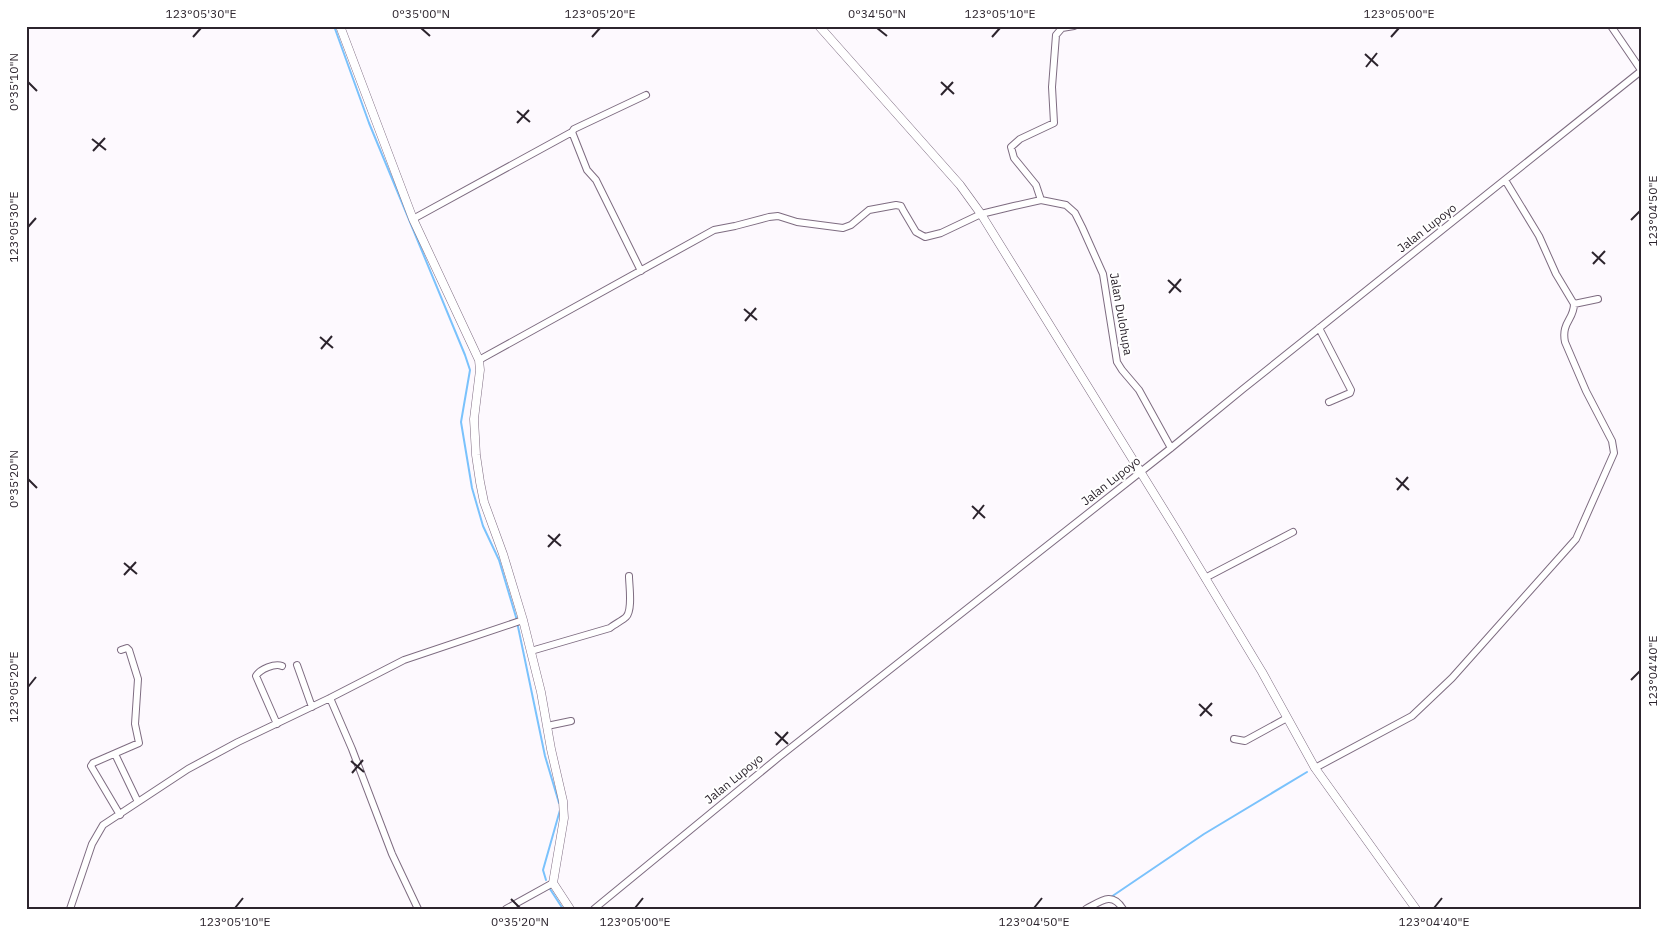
<svg xmlns="http://www.w3.org/2000/svg" width="1667" height="935" viewBox="0 0 1667 935" font-family="'IBM Plex Sans',sans-serif">
  <rect width="100%" height="100%" fill="#fdf9fe"/>
  <g fill="none" stroke-linecap="round" stroke-linejoin="round">
    <path stroke="#7ac2fc" stroke-width="2" d="M334 26 369 123 465 355 470 370 461 422 472 488 483 526 499 560 516 617 545 756 559 803
      M546 880 543 870 560 810
      M550 889 563 909
      M1111 897 1204 834 1307 772"/>
    <g stroke="#7e6c81" stroke-width="8">
      <path id="minor" d="M1611 26 1641 70
        M1041 200 1036 185 1014 158 1011 147 1020 139 1054 123 1052 87 1056 35 1062 28 1074 26
        M413 219 572 132
        M641 271 596 180 587 170 572 132 574 129 646 95
        M1574 304 1598 299
        M1319 328 1351 390 1350 393 1329 402
        M479 360 714 230 735 226 769 217 778 216 797 222 843 228 851 225 869 210 896 205 901 206 903 210 916 232 925 237 941 233 981 214 1014 206 1041 200 1066 205 1075 213 1082 227 1103 274 1117 362 1122 370 1139 390 1171 448
        M1205 578 1293 532
        M531 651 610 628C615 624 623 620 626 617 633 610 629 585 629 576
        M297 665 312 707
        M330 698 352 749 392 854 418 909
        M277 724 256 676C260 669 275 663 282 666
        M547 726 571 721
        M1234 739 1245 741 1287 718
        M115 754 138 802
        M1315 768 1412 716 1452 678 1576 539 1614 453 1612 441 1586 391 1565 342C1561 322 1574 320 1574 304L1556 274 1539 236 1505 180
        M120 815 91 766 93 763 139 743 135 724 138 679 129 650 127 648 121 650
        M70 909 92 844 103 825 188 769 238 742 330 698 404 660 523 620
        M506 909 553 883
        M594 909 779 757 1171 448 1243 389 1641 71
        M1086 909C1101 901 1112 891 1123 909"/>
    </g>
    <g stroke="#7e6c81" stroke-width="9">
      <path id="tertiary" d="M340 26 413 219 479 360 480 370 474 419 476 455 480 482 484 502 503 554 523 620 541 692 551 749 563 801 564 818 553 883 570 909
        M819 26 960 185 981 214 1177 531 1262 672 1315 768 1416 909"/>
    </g>
    <use href="#minor" stroke="#fff" stroke-width="6"/>
    <use href="#tertiary" stroke="#fff" stroke-width="8"/>
  </g>
  <path fill="none" stroke="#2c242d" stroke-width="2" d="M421 28 430 36M877 28 887 36M193 37 201 28M592 37 600 28M992 37 1000 28M1391 37 1399 28M1365 54 1378 66M1366 67 1377 53M28 82 37 91M941 82 954 94M941 95 953 82M517 111 530 122M517 123 529 110M92 139 106 150M93 151 105 138M1631 220 1640 211M28 227 36 218M1592 252 1605 264M1593 264 1605 251M1168 280 1181 292M1169 293 1181 279M744 309 757 320M745 321 756 308M320 337 333 348M321 349 332 336M1396 478 1409 490M28 479 37 488M1397 490 1408 477M972 506 985 518M973 519 984 505M548 535 561 546M548 547 560 534M124 563 137 574M124 575 136 562M1631 680 1640 671M28 687 36 677M1199 704 1212 716M1200 716 1212 703M775 732 788 744M776 745 788 732M351 761 364 772M352 773 363 760M511 899 520 908M235 908 243 898M635 908 643 898M1034 908 1042 898M1434 908 1442 898"/>
  <g text-anchor="middle" stroke-width="4" stroke-linejoin="round" paint-order="stroke">
    <g font-size="12" fill="#2c242d" stroke="#fff">
      <text transform="translate(1427 228) rotate(-38)" y="4">Jalan Lupoyo</text>
      <text transform="translate(1121 314) rotate(80)" y="4">Jalan Dulohupa</text>
      <text transform="translate(1111 481) rotate(-38)" y="4">Jalan Lupoyo</text>
      <text transform="translate(734 779) rotate(-39)" y="4">Jalan Lupoyo</text>
    </g>
  </g>
  <rect width="1667" height="935" fill="none" stroke="#ffffff" stroke-width="55"/>
  <rect x="28" y="28" width="1612" height="880" fill="none" stroke="#2c242d" stroke-width="2"/>
  <g font-size="12" text-anchor="middle" fill="#2c242d">
    <text x="201" y="18">123°05'30"E</text>
    <text x="421" y="18">0°35'00"N</text>
    <text x="600" y="18">123°05'20"E</text>
    <text x="877" y="18">0°34'50"N</text>
    <text x="1000" y="18">123°05'10"E</text>
    <text x="1399" y="18">123°05'00"E</text>
    <text transform="translate(14 82) rotate(-90)" y="4">0°35'10"N</text>
    <text transform="translate(1653 211) rotate(-90)" y="4">123°04'50"E</text>
    <text transform="translate(14 227) rotate(-90)" y="4">123°05'30"E</text>
    <text transform="translate(14 479) rotate(-90)" y="4">0°35'20"N</text>
    <text transform="translate(1653 671) rotate(-90)" y="4">123°04'40"E</text>
    <text transform="translate(14 687) rotate(-90)" y="4">123°05'20"E</text>
    <text x="235" y="926">123°05'10"E</text>
    <text x="520" y="926">0°35'20"N</text>
    <text x="635" y="926">123°05'00"E</text>
    <text x="1034" y="926">123°04'50"E</text>
    <text x="1434" y="926">123°04'40"E</text>
  </g>
</svg>
